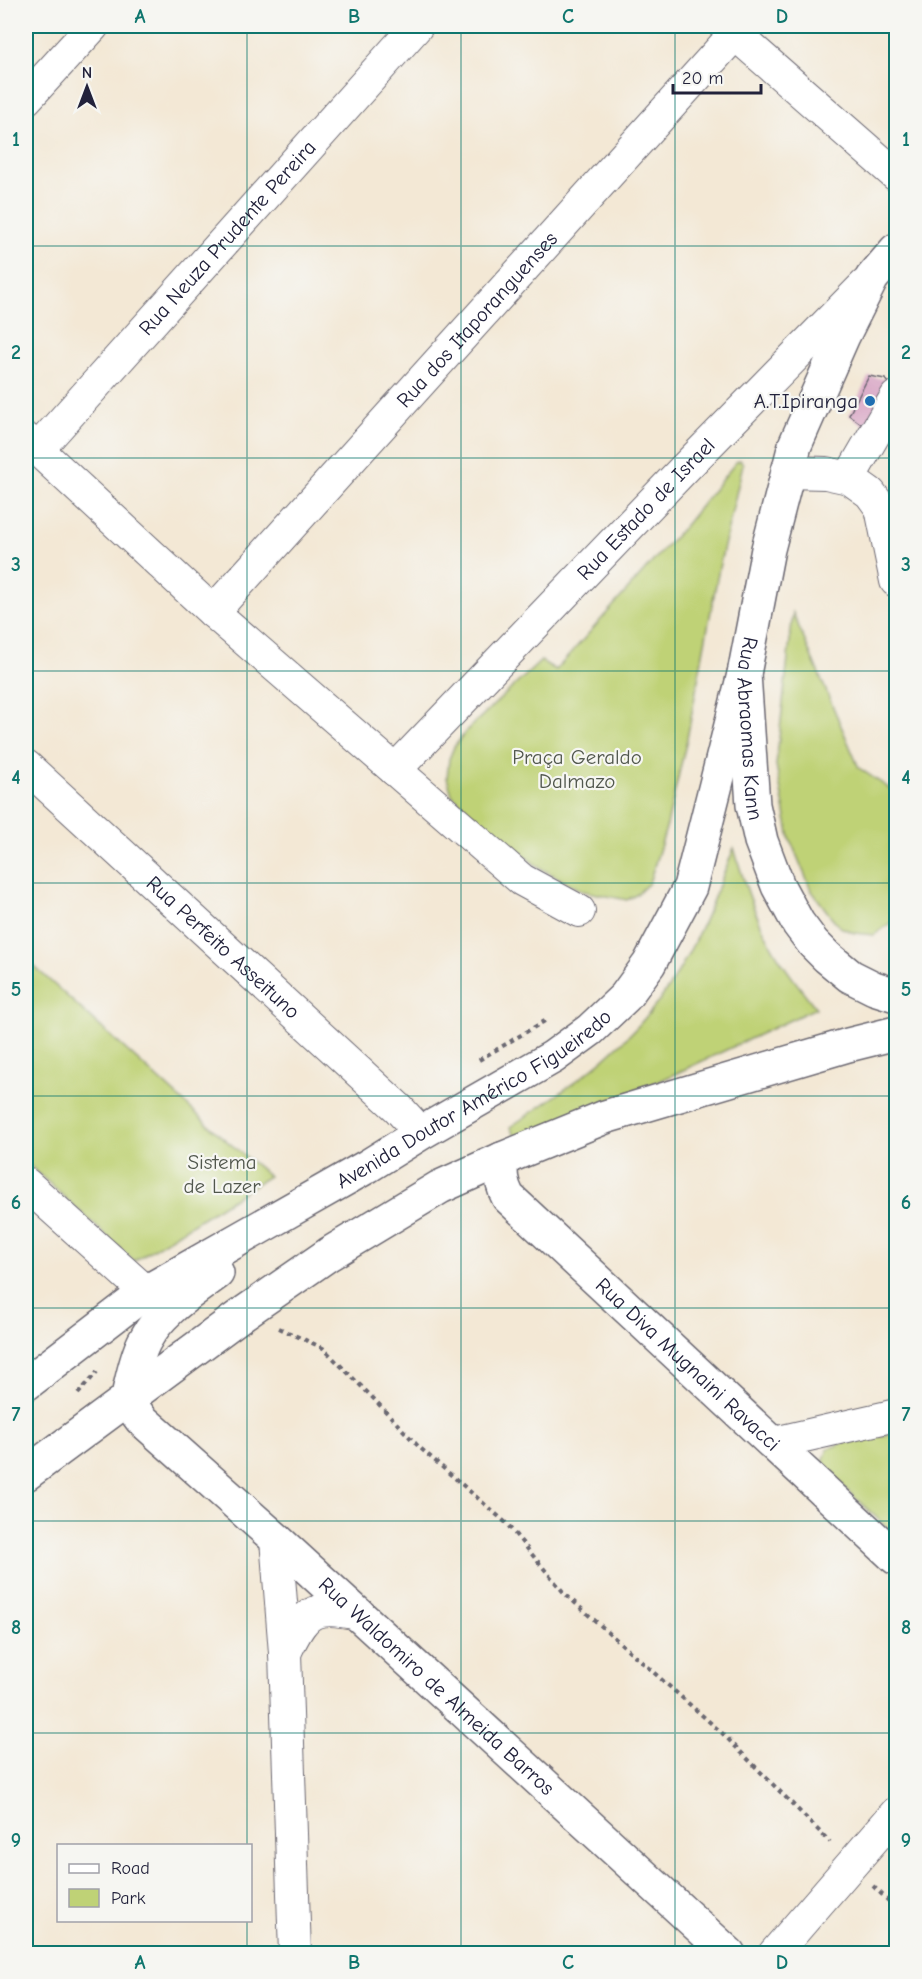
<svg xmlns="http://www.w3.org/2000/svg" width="922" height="1979" viewBox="0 0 922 1979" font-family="'Comic Neue',sans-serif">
  <rect width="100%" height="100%" fill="#f6f6f2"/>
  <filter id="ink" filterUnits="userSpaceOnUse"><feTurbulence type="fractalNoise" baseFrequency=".0167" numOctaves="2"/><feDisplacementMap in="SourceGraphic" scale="12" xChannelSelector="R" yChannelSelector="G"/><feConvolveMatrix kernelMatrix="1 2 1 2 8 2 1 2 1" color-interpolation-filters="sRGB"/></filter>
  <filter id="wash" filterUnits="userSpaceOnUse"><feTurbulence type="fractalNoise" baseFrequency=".008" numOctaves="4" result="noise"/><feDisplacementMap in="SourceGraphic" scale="24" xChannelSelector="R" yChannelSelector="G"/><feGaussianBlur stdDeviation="1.35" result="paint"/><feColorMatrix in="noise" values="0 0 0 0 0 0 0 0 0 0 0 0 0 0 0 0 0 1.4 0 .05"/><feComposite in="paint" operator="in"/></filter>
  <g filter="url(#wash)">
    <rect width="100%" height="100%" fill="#f3e8d5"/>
    <path fill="#bfd276" stroke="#707a58" stroke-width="1.5" d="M740 460 743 464 719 568 687 739 667 825 649 883 636 895 627 900 583 891 540 868 485 825 452 795 447 778 449 759 454 747 469 728 541 661 556 670 687 523 736 462Z
      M793 613 859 768 896 793V916L889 924 874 935 854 933 840 927 829 914 811 890 790 839 776 765Z
      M734 848C742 876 751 905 764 931 777 959 797 984 816 1008L664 1079 516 1139 510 1127C561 1093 612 1059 651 1011 688 967 713 901 734 848Z
      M26 959 222 1137 269 1176 134 1261 26 1162Z
      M896 1433V1536L836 1480 823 1461 828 1449 842 1443Z"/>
    <g id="blocks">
      <path fill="#d8a4c4" d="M869 376 885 379 891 387 868 429 849 415Z"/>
    </g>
  </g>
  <g filter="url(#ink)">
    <use href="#blocks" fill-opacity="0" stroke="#6b6771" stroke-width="1.5"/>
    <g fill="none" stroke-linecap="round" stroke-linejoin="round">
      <g stroke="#6b6771" stroke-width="34">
        <g id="minor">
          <path d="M726 26 896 175"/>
          <path d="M26 99 93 26"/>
          <path d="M26 439 213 612 522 880 579 911"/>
          <path id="s1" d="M37 450 417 26"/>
          <path d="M787 472 826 473 849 478 870 493 881 508 896 581"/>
          <path d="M849 478 896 397"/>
          <path id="s2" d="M213 612 742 26"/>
          <path id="s3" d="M26 766 398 1108 421 1133"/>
          <path id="s4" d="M395 770 683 470 865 285"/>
          <path d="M26 1184 146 1292"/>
          <path d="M774 1443 896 1415"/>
          <path d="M276 1539 285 1653 295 1954"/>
          <path d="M285 1653C305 1611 312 1604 359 1614"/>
          <path d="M774 1954 896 1813"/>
        </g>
      </g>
      <g stroke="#6b6771" stroke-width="36">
        <g id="major">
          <path id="s5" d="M896 250 872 278 843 336 795 445 768 549 744 674 753 805 761 841 778 886 798 923 813 943 827 957 850 976 874 988 896 995"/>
          <path id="s6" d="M502 1159C500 1173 501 1184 508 1197L896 1558"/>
          <path id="s7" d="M26 1384 146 1292 368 1166 421 1133 553 1057 590 1030 625 997 649 964 690 887 744 674"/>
          <path id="s8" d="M127 1400 141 1419 276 1539 729 1954"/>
          <path d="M127 1400C132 1381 135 1360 144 1342 160 1311 190 1293 217 1273"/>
          <path d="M26 1474 241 1315 329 1254 440 1187 502 1159 605 1117 848 1045 896 1033"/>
        </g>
      </g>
      <path stroke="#6b6771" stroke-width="4" stroke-dasharray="4.5 4.5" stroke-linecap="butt" d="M479 1060 548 1019
        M279 1328 323 1348 374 1399 418 1446 505 1522 565 1594 722 1733 830 1842
        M78 1394 97 1372
        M873 1886 896 1908"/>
      <use href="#minor" stroke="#fff" stroke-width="32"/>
      <use href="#major" stroke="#fff" stroke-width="33"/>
    </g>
  </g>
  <path fill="none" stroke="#0f766e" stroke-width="1.5" stroke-opacity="0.55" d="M247 26V1846M461 26V1954M675 26V1954M26 246H896M26 458H896M26 671H896M26 883H896M26 1096H896M26 1308H896M26 1521H896M26 1733H896M247 1920V1954"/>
  <circle fill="#1f6fb2" stroke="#f6f6f2" stroke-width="2" cx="870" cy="401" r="6"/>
  <g text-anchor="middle" stroke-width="4.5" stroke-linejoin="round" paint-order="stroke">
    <g font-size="21" fill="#22223b" stroke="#f6f6f2">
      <text dy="7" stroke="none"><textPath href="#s1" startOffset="285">Rua Neuza Prudente Pereira</textPath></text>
      <text dy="7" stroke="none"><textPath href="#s2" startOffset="394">Rua dos Itaporanguenses</textPath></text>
      <text dy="7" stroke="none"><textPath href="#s4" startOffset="362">Rua Estado de Israel</textPath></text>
      <text dy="7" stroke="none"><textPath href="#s5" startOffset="510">Rua Abraomas Kann</textPath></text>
      <text dy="7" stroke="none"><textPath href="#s3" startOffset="268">Rua Perfeito Asseituno</textPath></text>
      <text dy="7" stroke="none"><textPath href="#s7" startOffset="532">Avenida Doutor Américo Figueiredo</textPath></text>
      <text dy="7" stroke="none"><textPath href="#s6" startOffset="285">Rua Diva Mugnaini Ravacci</textPath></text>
      <text dy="7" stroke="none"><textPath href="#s8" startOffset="422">Rua Waldomiro de Almeida Barros</textPath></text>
    </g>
    <g font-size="21" fill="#22223b" stroke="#f6f6f2" text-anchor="end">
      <text x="858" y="408">A.T.Ipiranga</text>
    </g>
    <g font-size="21" fill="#51574d" stroke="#f6f6f2">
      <text x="577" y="764">Praça Geraldo<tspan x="577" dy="24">Dalmazo</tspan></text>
      <text x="222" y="1169">Sistema<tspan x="222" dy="24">de Lazer</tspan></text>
    </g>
  </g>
  <rect width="922" height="1979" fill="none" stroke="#f6f6f2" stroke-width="66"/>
  <rect x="57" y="1844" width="195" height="78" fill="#f6f6f2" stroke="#a1a1a9" stroke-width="1.5"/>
  <rect x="69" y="1864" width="30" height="9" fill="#ffffff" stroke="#a1a1a9" stroke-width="1.5"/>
  <text x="111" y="1874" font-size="18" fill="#22223b">Road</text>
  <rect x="69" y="1889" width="30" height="18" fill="#bfd276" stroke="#a1a1a9" stroke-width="1.5"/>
  <text x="111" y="1904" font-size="18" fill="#22223b">Park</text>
  <g transform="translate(87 87)" stroke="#f6f6f2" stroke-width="4.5" paint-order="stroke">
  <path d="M0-4.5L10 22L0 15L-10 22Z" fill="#22223b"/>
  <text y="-9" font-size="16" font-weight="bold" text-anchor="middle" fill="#22223b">N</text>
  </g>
  <path d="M673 84v9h88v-9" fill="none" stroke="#22223b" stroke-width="3"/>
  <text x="682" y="84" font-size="18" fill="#22223b" stroke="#f6f6f2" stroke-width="4.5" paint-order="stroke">20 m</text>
  <rect x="33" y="33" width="856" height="1913" fill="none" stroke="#0f766e" stroke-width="2"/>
  <g font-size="20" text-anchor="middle" font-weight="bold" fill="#0f766e">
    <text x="140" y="23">A</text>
    <text x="354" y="23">B</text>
    <text x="568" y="23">C</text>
    <text x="782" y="23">D</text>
    <text x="16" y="146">1</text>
    <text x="906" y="146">1</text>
    <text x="16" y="359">2</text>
    <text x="906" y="359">2</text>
    <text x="16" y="571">3</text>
    <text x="906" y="571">3</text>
    <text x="16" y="784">4</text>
    <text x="906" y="784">4</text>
    <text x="16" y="996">5</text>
    <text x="906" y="996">5</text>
    <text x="16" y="1209">6</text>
    <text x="906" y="1209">6</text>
    <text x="16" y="1421">7</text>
    <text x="906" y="1421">7</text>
    <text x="16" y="1634">8</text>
    <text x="906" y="1634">8</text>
    <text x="16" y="1847">9</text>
    <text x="906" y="1847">9</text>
    <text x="140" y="1969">A</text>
    <text x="354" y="1969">B</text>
    <text x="568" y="1969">C</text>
    <text x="782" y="1969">D</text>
  </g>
</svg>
